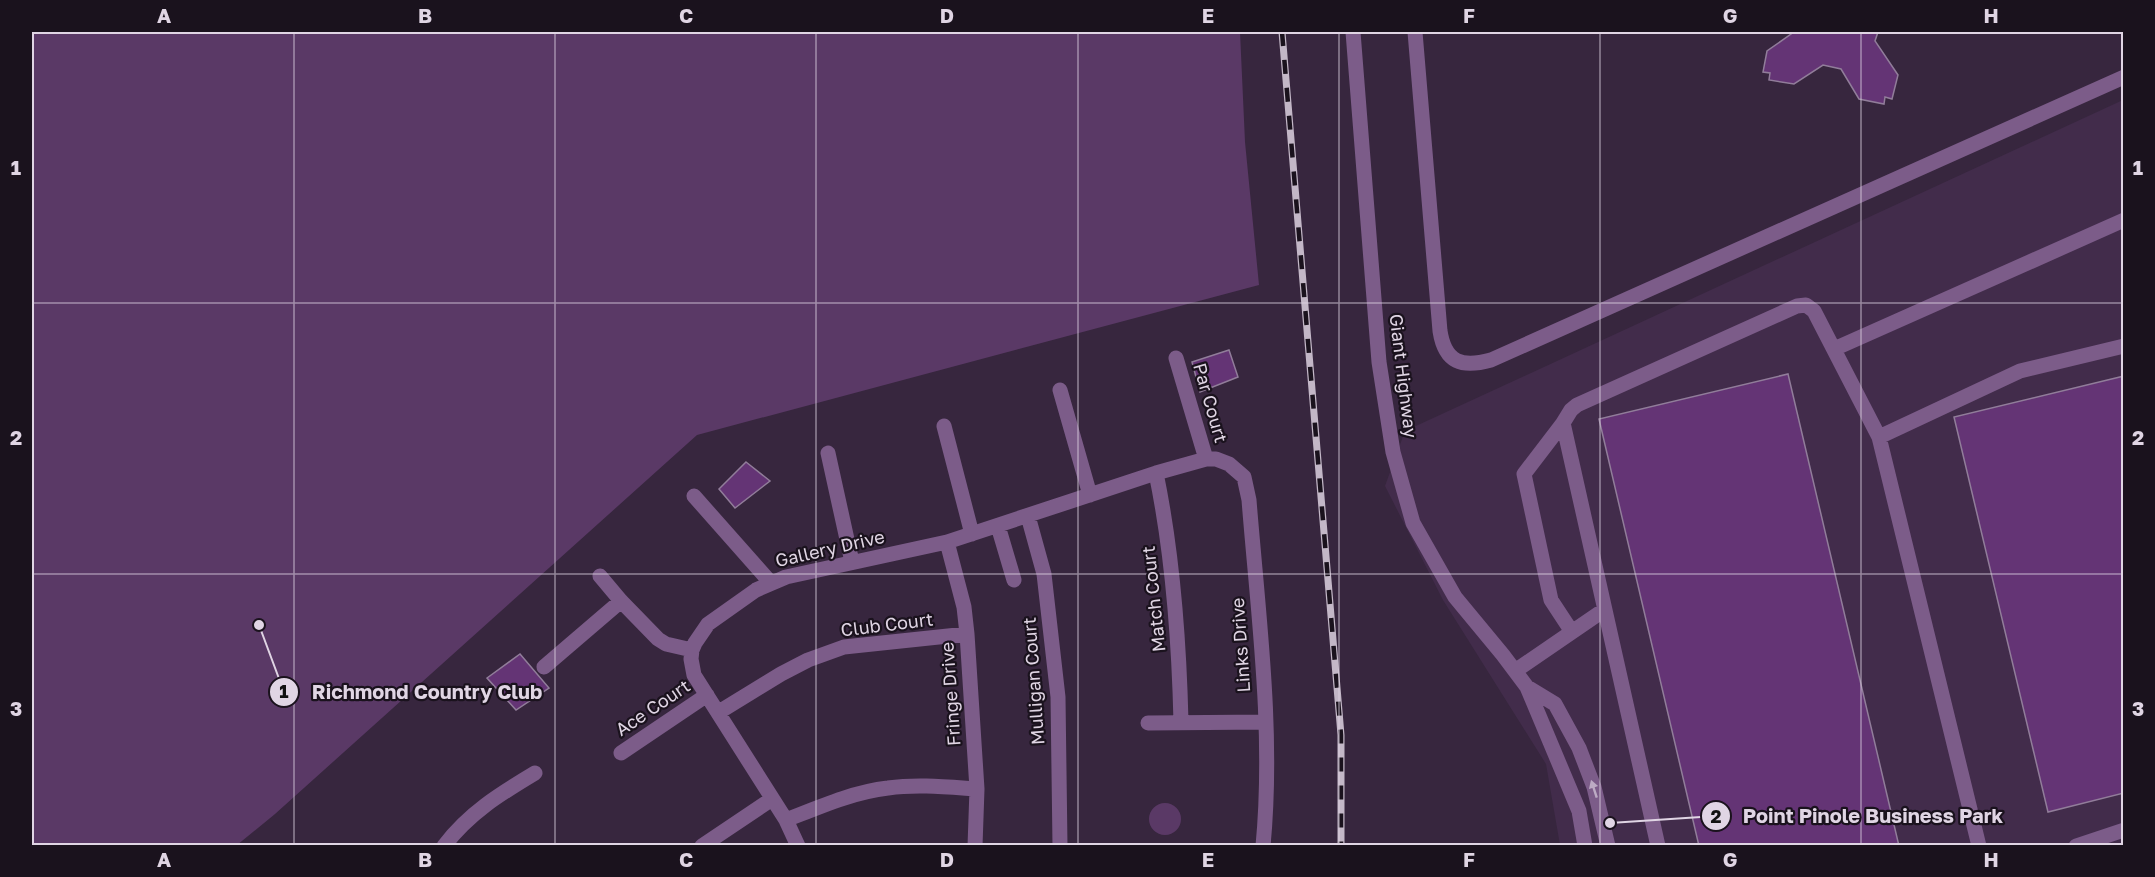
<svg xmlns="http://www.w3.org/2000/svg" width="2155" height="877" viewBox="0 0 2155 877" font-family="'Golos Text',sans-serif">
  <rect width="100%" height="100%" fill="#37263e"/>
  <path fill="#422c4b" d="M2123 100V845H1560L1546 764 1443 600 1385 486 1405 431Z"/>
  <path fill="#5a3966" d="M32 32H1240L1245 142 1259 285 697 435 275 814 237 845H32Z
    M1149 819a16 16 0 1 1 32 0a16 16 0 1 1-32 0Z"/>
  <path fill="#643475" stroke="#917d9a" stroke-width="1.5" d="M1794 32H1878L1875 41 1898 75 1892 99 1885 97 1884 104 1859 99 1841 69 1823 65 1794 84 1769 80 1770 73 1763 72 1767 51Z
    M1229 350 1238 377 1200 392 1192 362Z
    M1788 374 1899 846H1699L1599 419Z
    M2124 376V793L2048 812 1954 417Z
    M746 462 770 481 735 508 719 489Z
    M520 654 549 688 516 710 487 678Z"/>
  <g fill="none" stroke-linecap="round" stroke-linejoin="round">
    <path stroke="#7c5c89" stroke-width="15" d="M1353 32 1379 362 1393 452 1413 523 1455 597 1503 655 1527 687 1579 811 1585 846
      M1415 32 1440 331C1445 363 1462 368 1491 360L2124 77
      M1834 349 2124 220
      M1176 358 1206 459
      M1060 390 1090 495
      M1563 423 1524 474 1551 600 1572 632
      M944 426 972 534
      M1879 437 2020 371 2124 346
      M828 453 852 562
      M1156 473C1173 555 1179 639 1181 722
      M694 496 771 583
      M1028 516 1044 574 1058 697 1060 846
      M998 526 1014 580
      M947 542 964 607 967 634 977 789 975 846
      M600 576 621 601 658 639 666 644 692 650
      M544 667 621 601
      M1515 671 1604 610
      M1527 687 1555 704 1579 748 1594 787 1608 846
      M719 712 781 674 808 660 844 647 967 634
      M1148 723 1266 722
      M621 753 707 695
      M786 820C819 807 853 792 888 788 917 784 947 787 977 789
      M444 846C469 813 500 794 535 773
      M702 846 772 799
      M798 846 786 820 694 675 691 659 692 650 695 643 708 624 756 590 786 577 947 542 1156 473 1206 459H1216L1229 464 1244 477 1249 500C1258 614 1274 731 1263 846
      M1658 846 1563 423 1571 410 1577 405 1797 306 1806 305 1814 311 1879 437 1979 846
      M2076 846 2124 830"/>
    <g stroke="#c3b7c7" stroke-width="7">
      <path id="rail" d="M1282 32 1341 735V846"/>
    </g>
    <use href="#rail" stroke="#1a121d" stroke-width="4.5" stroke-dasharray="14" stroke-linecap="butt"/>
  </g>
  <defs><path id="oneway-solid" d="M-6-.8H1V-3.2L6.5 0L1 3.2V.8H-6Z" transform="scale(1.5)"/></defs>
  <use fill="#bdabc4" href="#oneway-solid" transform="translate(1594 789) rotate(-108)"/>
  <path fill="none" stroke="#e0d5e4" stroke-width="1.5" stroke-opacity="0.55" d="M294 32V846M555 32V846M816 32V846M1078 32V846M1339 32V846M1600 32V846M1861 32V846M32 303H2124M32 574H2124"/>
  <g text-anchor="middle" stroke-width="4.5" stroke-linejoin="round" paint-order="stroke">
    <g font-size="18" fill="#e0d5e4" stroke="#1a121d">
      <text transform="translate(1403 376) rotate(83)" y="6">Giant Highway</text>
      <text transform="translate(1210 403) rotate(74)" y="6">Par Court</text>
      <text transform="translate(830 549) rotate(-13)" y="6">Gallery Drive</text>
      <text transform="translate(1154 599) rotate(-96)" y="6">Match Court</text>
      <text transform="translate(887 625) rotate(-7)" y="6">Club Court</text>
      <text transform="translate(1241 645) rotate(-94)" y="6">Links Drive</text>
      <text transform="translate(1034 681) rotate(-94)" y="6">Mulligan Court</text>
      <text transform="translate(951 694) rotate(-94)" y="6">Fringe Drive</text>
      <text transform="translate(653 708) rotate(-34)" y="6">Ace Court</text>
    </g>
  </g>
  <path fill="none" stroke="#e0d5e4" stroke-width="2" d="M259 625L284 692M1610 823L1716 816"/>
  <g fill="#e0d5e4" stroke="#1a121d" stroke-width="2">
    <circle cx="259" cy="625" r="6"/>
    <circle cx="1610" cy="823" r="6"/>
    <circle cx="284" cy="692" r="15"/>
    <circle cx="1716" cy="816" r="15"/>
  </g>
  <g font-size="18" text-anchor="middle" font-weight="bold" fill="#111">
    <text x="284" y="698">1</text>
    <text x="1716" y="823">2</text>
  </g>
  <g font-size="20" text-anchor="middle" font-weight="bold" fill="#e0d5e4" stroke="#1a121d" stroke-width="4.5" stroke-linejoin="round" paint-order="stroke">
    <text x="427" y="699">Richmond Country Club</text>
    <text x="1873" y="823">Point Pinole Business Park</text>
  </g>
  <rect width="2155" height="877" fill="none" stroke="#1a121d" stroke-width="66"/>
  <rect x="33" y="33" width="2089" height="811" fill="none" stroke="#e0d5e4" stroke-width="2"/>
  <g font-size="20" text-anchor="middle" font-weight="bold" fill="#e0d5e4">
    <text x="164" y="23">A</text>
    <text x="425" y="23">B</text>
    <text x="686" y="23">C</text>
    <text x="947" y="23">D</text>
    <text x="1208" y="23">E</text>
    <text x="1469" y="23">F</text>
    <text x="1730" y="23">G</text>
    <text x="1991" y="23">H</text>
    <text x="16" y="175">1</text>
    <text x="2138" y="175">1</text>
    <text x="16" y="445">2</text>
    <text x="2138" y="445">2</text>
    <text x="16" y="716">3</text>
    <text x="2138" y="716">3</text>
    <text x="164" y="867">A</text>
    <text x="425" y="867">B</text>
    <text x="686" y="867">C</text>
    <text x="947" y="867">D</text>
    <text x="1208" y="867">E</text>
    <text x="1469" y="867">F</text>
    <text x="1730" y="867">G</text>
    <text x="1991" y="867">H</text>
  </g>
</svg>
